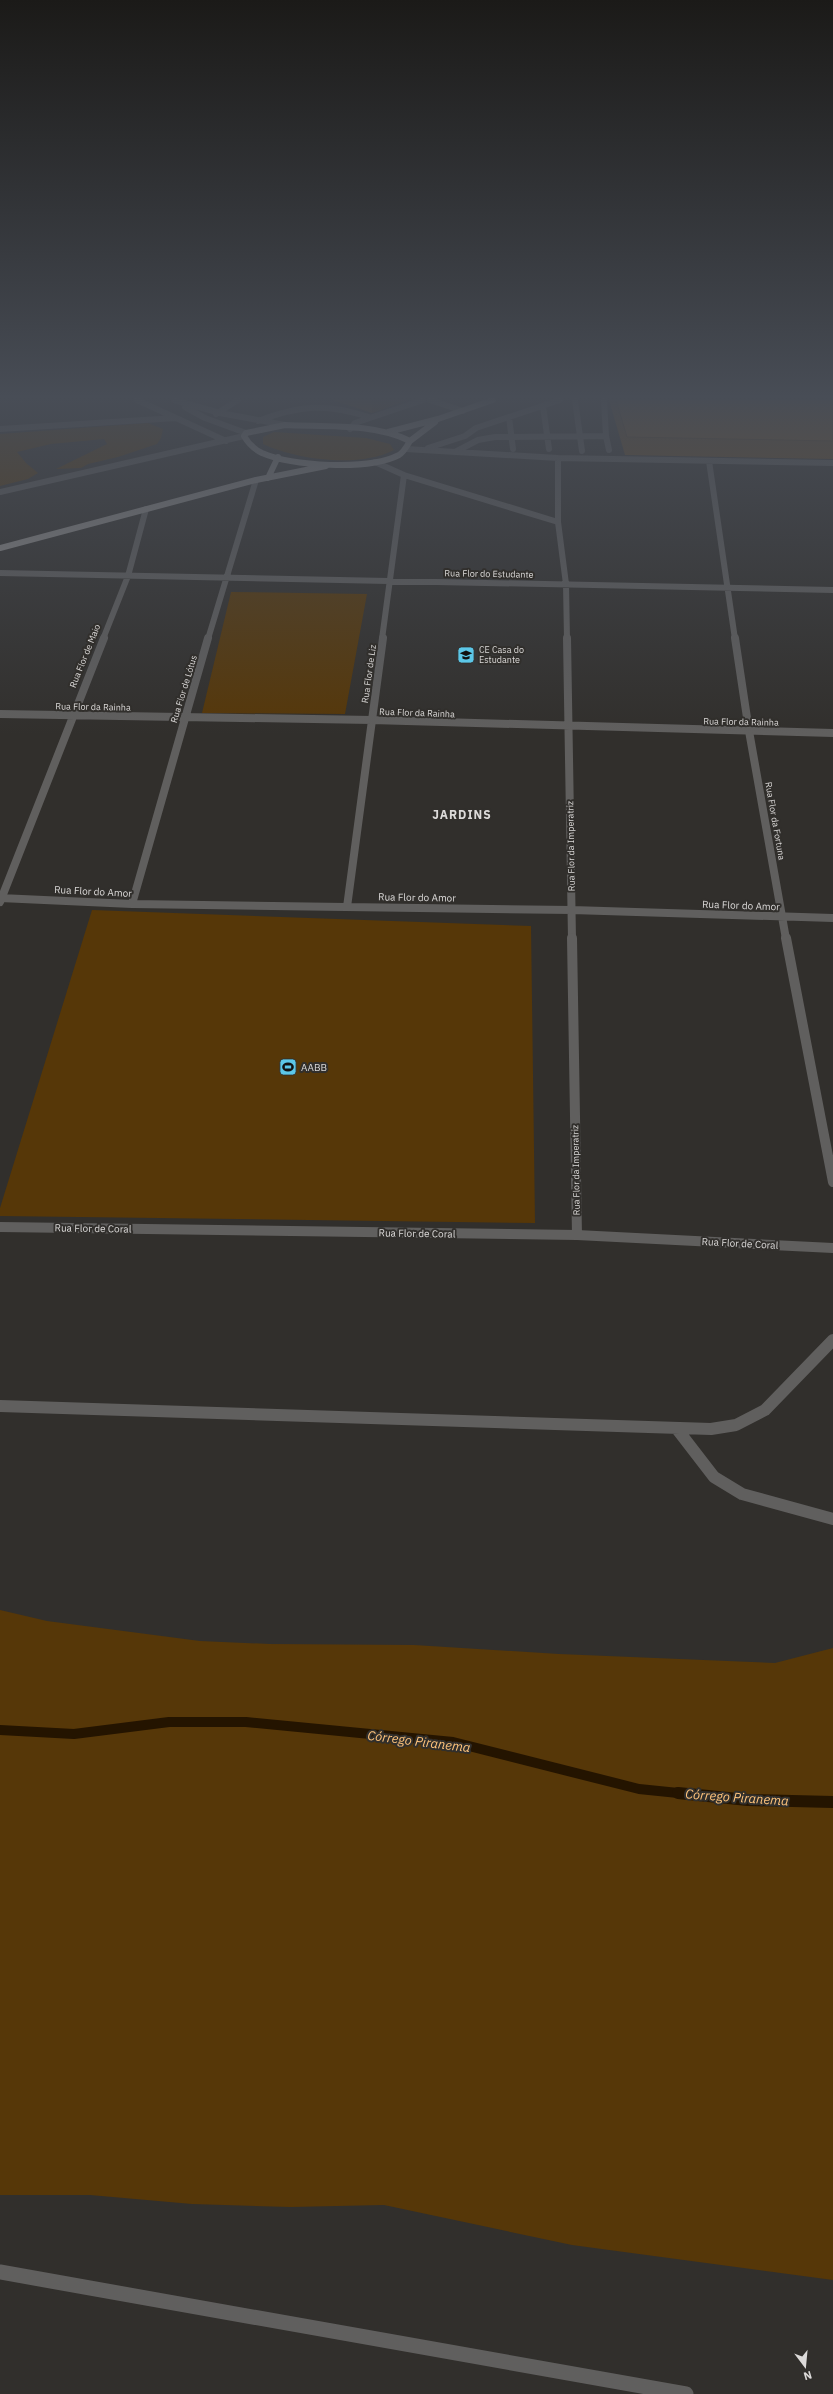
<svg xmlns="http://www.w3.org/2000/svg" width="833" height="2394" viewBox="0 0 833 2394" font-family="'IBM Plex Sans',sans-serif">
  <rect width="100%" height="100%" fill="#312f2c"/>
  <path fill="#563708" d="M148 423 163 429 161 438 157 444 118 457 88 464 81 468 56 469 107 444 104 439 51 444 17 452 26 463 38 473 28 479 0 486V434Z
    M274 432 366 438 390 444 394 450C360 468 297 460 263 444V437Z
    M231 592 367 594 345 714 202 713Z
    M92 910 531 926 535 1223 0 1216V1208Z
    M0 1610 47 1621 200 1641 270 1644 414 1645 559 1654 775 1663 833 1648V2280L572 2245 384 2205 291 2207 192 2204 90 2195H0Z"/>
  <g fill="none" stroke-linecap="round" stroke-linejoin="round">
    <path stroke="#241400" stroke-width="10" d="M0 1730 74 1734 169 1722H246L453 1742 639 1789 688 1794"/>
    <path stroke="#241400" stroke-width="12" d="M678 1793 748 1800 833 1802"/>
    <path stroke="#605f5e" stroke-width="6" d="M137 400 226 441
      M174 400 220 413 285 425
      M430 400 463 411
      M575 400 582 451
      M543 406 549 449
      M185 407 205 418 246 433
      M216 414 238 400
      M509 417 513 449
      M258 421C300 405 326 403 369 417
      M0 429 176 418
      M350 429 355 423 423 400
      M606 436 609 450
      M428 448 465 436 476 428 560 400
      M406 449 558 458 833 463
      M455 452 478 440 495 437 606 436 604 400
      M558 458V522L566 584 567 639
      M709 461 735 639
      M375 462 404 475 382 639
      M404 475 558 522
      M0 492 244 436
      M0 573 833 590
      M103 639 128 576 146 509
      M208 639 256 480"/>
    <path stroke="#605f5e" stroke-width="8" d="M567 638 572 939
      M735 638 749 731 786 939
      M0 714 372 720 833 733
      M0 898 132 904 572 910 833 918
      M0 902 104 638
      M132 904 208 638
      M347 907 383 638"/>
    <path stroke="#605f5e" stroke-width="10" d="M572 938 577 1235
      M786 938 833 1182
      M0 1227 577 1235 833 1248"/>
    <path stroke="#605f5e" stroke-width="12" d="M0 1406 711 1429 736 1425 765 1410 833 1340
      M677 1429 714 1477 742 1494 833 1519"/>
    <path stroke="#605f5e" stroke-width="15" d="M0 2272 686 2394"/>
    <path stroke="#908e8c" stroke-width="6" d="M285 425C325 427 374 423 410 441 407 446 404 452 399 455 368 471 292 466 262 453 254 449 248 443 244 436L246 433Z
      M388 432 438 419 493 400
      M410 441 435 422
      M268 478 278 457
      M0 548 256 480 326 466"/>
  </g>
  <path fill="#6d4a1b" d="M332 400H407L372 413Z
    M609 400H833V459L625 455Z"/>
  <path fill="#593c16" d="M372 400H407L372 413Z"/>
  <path fill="#7f561f" stroke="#593c16" d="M616 400H833V441L627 437Z"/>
  <linearGradient id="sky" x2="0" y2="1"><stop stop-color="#1b1a18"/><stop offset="0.54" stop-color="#484d56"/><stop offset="1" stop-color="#484d56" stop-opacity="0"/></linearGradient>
  <rect width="833" height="735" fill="url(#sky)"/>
  <defs>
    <g id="school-square" transform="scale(0.9)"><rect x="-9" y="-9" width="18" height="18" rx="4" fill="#5cc7e8" stroke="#312f2c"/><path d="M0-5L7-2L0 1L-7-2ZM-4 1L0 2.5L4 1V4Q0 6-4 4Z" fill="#111"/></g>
    <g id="stadium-square" transform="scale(0.9)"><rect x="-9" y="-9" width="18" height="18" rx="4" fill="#5cc7e8" stroke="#312f2c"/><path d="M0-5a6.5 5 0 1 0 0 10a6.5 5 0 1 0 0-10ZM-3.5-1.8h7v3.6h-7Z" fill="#111"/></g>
  </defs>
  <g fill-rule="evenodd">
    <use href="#school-square" x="466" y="655"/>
    <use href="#stadium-square" x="288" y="1067"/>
  </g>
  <g text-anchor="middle" stroke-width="4" stroke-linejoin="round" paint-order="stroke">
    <g font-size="9" fill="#dcdad9" stroke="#312f2c">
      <text transform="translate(489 574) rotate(1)" y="3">Rua Flor do Estudante</text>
      <text transform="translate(85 656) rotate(-68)" y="3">Rua Flor de Maio</text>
      <text transform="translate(369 674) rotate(-82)" y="3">Rua Flor de Liz</text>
      <text transform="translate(184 689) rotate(-73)" y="3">Rua Flor de Lótus</text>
      <text transform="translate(93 707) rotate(1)" y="3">Rua Flor da Rainha</text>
      <text transform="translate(417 713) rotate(2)" y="3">Rua Flor da Rainha</text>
      <text transform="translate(741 722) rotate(1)" y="3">Rua Flor da Rainha</text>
      <text transform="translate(775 821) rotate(80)" y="3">Rua Flor da Fortuna</text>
      <text transform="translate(571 846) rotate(-91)" y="3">Rua Flor da Imperatriz</text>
      <text transform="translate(576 1170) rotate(-91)" y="3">Rua Flor da Imperatriz</text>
    </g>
    <g font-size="9" fill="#dcdad9" stroke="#312f2c" text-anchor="start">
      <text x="479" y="653">CE Casa do<tspan x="479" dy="10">Estudante</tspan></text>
    </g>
    <g font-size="10" fill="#dcdad9" stroke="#312f2c">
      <text transform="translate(93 891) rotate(3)" y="4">Rua Flor do Amor</text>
      <text transform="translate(417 897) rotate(1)" y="4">Rua Flor do Amor</text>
      <text transform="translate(741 905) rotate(2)" y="4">Rua Flor do Amor</text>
      <text transform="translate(93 1228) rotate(1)" y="4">Rua Flor de Coral</text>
      <text transform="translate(417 1233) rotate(1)" y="4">Rua Flor de Coral</text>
      <text transform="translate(740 1243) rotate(3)" y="4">Rua Flor de Coral</text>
    </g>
    <g font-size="10" fill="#dcdad9" stroke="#312f2c" text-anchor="start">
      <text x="301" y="1071">AABB</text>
    </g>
    <g font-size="12" font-weight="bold" letter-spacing="1" fill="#dcdad9" stroke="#312f2c">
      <text x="462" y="819">JARDINS</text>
    </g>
    <g font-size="13" font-style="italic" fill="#ffc47c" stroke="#312f2c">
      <text transform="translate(419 1741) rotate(7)" y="5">Córrego Piranema</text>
      <text transform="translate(737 1797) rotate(4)" y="5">Córrego Piranema</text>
    </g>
  </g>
  <g transform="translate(805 2366) rotate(164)" stroke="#312f2c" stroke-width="3" paint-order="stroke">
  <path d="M0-3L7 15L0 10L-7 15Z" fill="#dcdad9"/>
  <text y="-6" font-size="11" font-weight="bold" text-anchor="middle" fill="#dcdad9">N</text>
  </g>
</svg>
